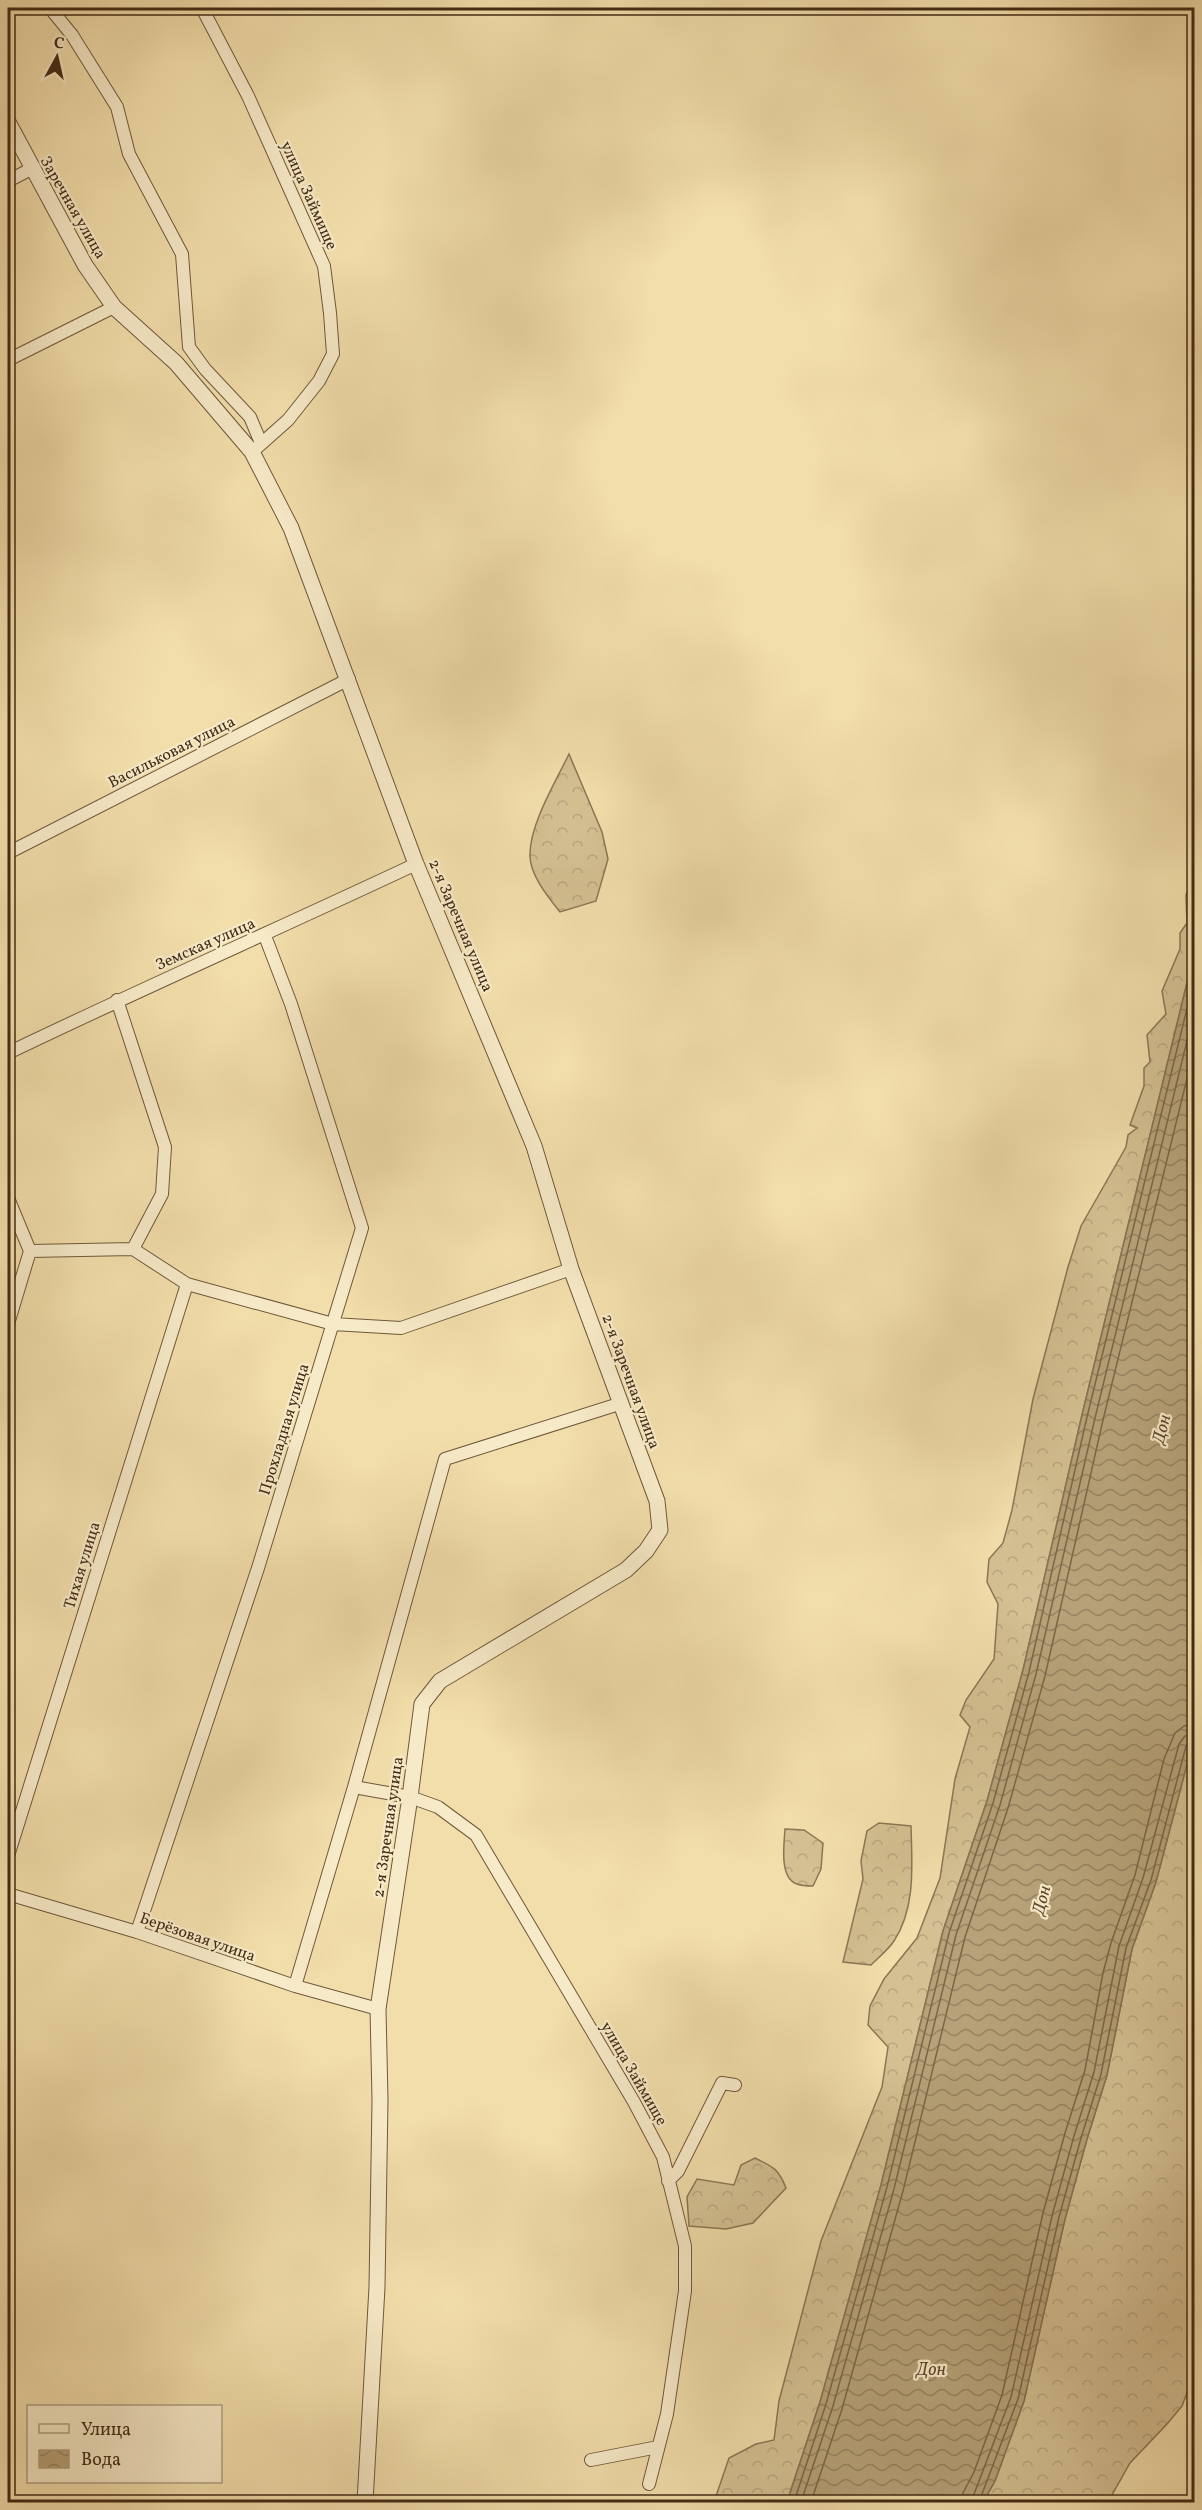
<svg xmlns="http://www.w3.org/2000/svg" width="1202" height="2510" viewBox="0 0 1202 2510" font-family="Vollkorn,serif">
  <defs>
    <pattern id="forest-crowns" width="20" height="18" patternUnits="userSpaceOnUse" patternTransform="scale(1.5)"><rect width="20" height="18" fill="#d4c092"/><path d="M2 6a3 3 0 1 1 6 0M12 15a3 3 0 1 1 6 0" fill="none" stroke="#b7a57d"/></pattern>
    <pattern id="water-waves" width="16" height="10" patternUnits="userSpaceOnUse" patternTransform="scale(1.5)"><rect width="16" height="10" fill="#b6a178"/><path d="M0 5q4-4 8 0t8 0" fill="none" stroke="#968361"/></pattern>
  </defs>
  <rect width="100%" height="100%" fill="#f2deab"/>
  <filter id="stains"><feTurbulence type="fractalNoise" baseFrequency=".00333" numOctaves="4"/><feColorMatrix values="0 0 0 0 .2 0 0 0 0 .09 0 0 0 0 .02 0 0 0 .5 -.17"/></filter>
  <radialGradient id="worn" r=".72"><stop offset=".6" stop-color="#630" stop-opacity="0"/><stop offset="1" stop-color="#630" stop-opacity=".3"/></radialGradient>
  <path fill="url(#forest-crowns)" stroke="#8c7654" stroke-width="1.5" d="M569 754 602 832 608 859 596 901 560 912C548 897 529 874 530 854 530 824 556 781 569 754Z
    M1194 877V954L1082 1415 1023 1670 987 1801 943 1931 881 2185 820 2402 787 2502H714L729 2458 756 2444 774 2440 779 2401 821 2241 882 2087 888 2047 868 2025 870 2006 884 1979 917 1938 940 1878 955 1779 970 1727 960 1715 966 1700 994 1659 998 1604 987 1582 989 1559 1003 1543 1012 1510 1033 1399 1068 1267 1081 1226 1126 1147 1128 1135 1137 1128 1130 1125 1144 1086V1068L1150 1062 1147 1035 1166 1014 1162 991 1180 949V933L1187 923 1186 895Z
    M1194 1648V2374L1182 2406 1167 2424 1130 2463 1108 2502H983L995 2481 1024 2401 1065 2219 1087 2139 1107 2075 1132 1949 1156 1882 1191 1749 1194 1710 1192 1662Z
    M879 1823 911 1826C912 1865 916 1907 894 1941 888 1950 879 1957 871 1965L843 1962 863 1879 861 1861 867 1831Z
    M785 1829 804 1830 823 1843 821 1869 813 1886C808 1886 802 1886 797 1884 779 1878 784 1844 785 1829Z
    M755 2158C773 2167 778 2168 786 2188L753 2223 726 2229 689 2226 687 2197 697 2179 734 2185 741 2165Z"/>
  <path fill="url(#water-waves)" stroke="#887250" stroke-width="1.5" d="M1194 954V1648L1192 1676 1194 1732 1191 1749 1156 1882 1132 1949 1107 2075 1087 2139 1065 2219 1024 2401 995 2481 983 2502H787L820 2402 881 2185 943 1931 987 1801 1023 1670 1082 1415Z"/>
  <g fill="none" stroke-linecap="round" stroke-linejoin="round">
    <path stroke="#7c6646" stroke-width="1.5" d="M794 2502 826 2404 887 2187 949 1933 993 1803 1029 1672 1087 1417 1194 980
      M801 2502 833 2406 894 2189 956 1935 1000 1805 1036 1674 1095 1418 1194 1012
      M811 2502 842 2409 903 2191 965 1937 1008 1808 1045 1676 1103 1420 1194 1050
      M962 2502 963 2493 974 2472 1002 2395 1043 2213 1065 2133 1085 2070 1103 1973 1111 1943 1135 1875 1164 1759 1175 1733 1184 1726 1194 1724
      M971 2502 1011 2397 1052 2216 1074 2136 1094 2072 1119 1946 1143 1878 1179 1744 1185 1736 1194 1734
      M979 2502 1018 2399 1059 2217 1081 2138 1101 2074 1126 1948 1151 1880 1186 1746 1189 1742 1194 1741"/>
    <g stroke="#6f583a" stroke-width="14">
      <path id="minor" d="M50 8 72 35 117 107 129 154 182 254 189 347 205 369 250 417 261 443
        M202 8 248 96 324 266 330 313 333 354 319 381 288 420 252 452
        M8 181 31 169
        M8 360 114 307
        M8 853 349 679
        M117 1000 165 1147 162 1194 133 1249
        M8 1053C143 988 280 928 416 864
        M8 1198 30 1251 8 1324
        M30 1251 133 1249 187 1284 333 1324 401 1328 571 1269
        M354 1787 410 1797 438 1807 476 1835 634 2102 663 2157 685 2246V2291L667 2414 649 2484
        M8 1856 187 1284
        M8 1894 137 1932 295 1986 378 2009
        M137 1932 258 1568 362 1228 291 1004 265 936
        M295 1986 354 1787 445 1459 622 1403
        M668 2181 678 2171 722 2083 735 2085
        M591 2460 658 2447"/>
    </g>
    <g stroke="#6f583a" stroke-width="17">
      <path id="tertiary" d="M8 122 85 265 114 307 176 363 252 452 291 528 416 864 534 1146 571 1269 657 1501 660 1530 646 1551 626 1570 440 1681 422 1704 410 1797 378 2009 380 2100 377 2287 365 2502"/>
    </g>
    <use href="#minor" stroke="#f7eac8" stroke-width="12"/>
    <use href="#tertiary" stroke="#f7eac8" stroke-width="15"/>
  </g>
  <g text-anchor="middle" stroke-width="4.5" stroke-linejoin="round" paint-order="stroke">
    <g font-size="16" fill="#432b15" stroke="#f7eac8">
      <text transform="translate(310 195) rotate(66)" y="6">улица Займище</text>
      <text transform="translate(74 207) rotate(60)" y="6">Заречная улица</text>
      <text transform="translate(171 751) rotate(-27)" y="6">Васильковая улица</text>
      <text transform="translate(462 925) rotate(67)" y="6">2-я Заречная улица</text>
      <text transform="translate(205 943) rotate(-24)" y="6">Земская улица</text>
      <text transform="translate(632 1381) rotate(70)" y="6">2-я Заречная улица</text>
      <text transform="translate(283 1429) rotate(-73)" y="6">Прохладная улица</text>
      <text transform="translate(81 1565) rotate(-73)" y="6">Тихая улица</text>
      <text transform="translate(387 1827) rotate(-82)" y="6">2-я Заречная улица</text>
      <text transform="translate(198 1936) rotate(19)" y="6">Берёзовая улица</text>
      <text transform="translate(635 2073) rotate(60)" y="6">улица Займище</text>
    </g>
    <g font-size="18" font-style="italic" fill="#60482e" stroke="#f7eac8">
      <text transform="translate(1161 1429) rotate(-76)" y="6">Дон</text>
      <text transform="translate(1041 1900) rotate(-76)" y="6">Дон</text>
      <text x="931" y="2375">Дон</text>
    </g>
  </g>
  <rect width="1202" height="2510" fill="none" stroke="#f2deab" stroke-width="30"/>
  <rect x="9" y="9" width="1184" height="2492" fill="none" stroke="#432b15" stroke-width="3"/>
  <rect x="15" y="15" width="1172" height="2480" fill="none" stroke="#432b15" stroke-width="1.5"/>
  <rect x="27" y="2405" width="195" height="78" fill="#f7eac8" stroke="#af9e80" stroke-width="1.5"/>
  <rect x="39" y="2424" width="30" height="9" fill="#f7eac8" stroke="#af9e80" stroke-width="1.5"/>
  <text x="81" y="2435" font-size="18" fill="#432b15">Улица</text>
  <rect x="39" y="2450" width="30" height="18" fill="url(#water-waves)" stroke="#af9e80" stroke-width="1.5"/>
  <text x="81" y="2465" font-size="18" fill="#432b15">Вода</text>
  <g transform="translate(57 57) rotate(8)" stroke="#f7eac8" stroke-width="4.5" paint-order="stroke">
  <path d="M0-4.5L10 22L0 15L-10 22Z" fill="#432b15"/>
  <text y="-9" font-size="16" font-weight="bold" text-anchor="middle" fill="#432b15">С</text>
  </g>
  <rect width="100%" height="100%" filter="url(#stains)"/>
  <rect width="100%" height="100%" fill="url(#worn)"/>
</svg>
